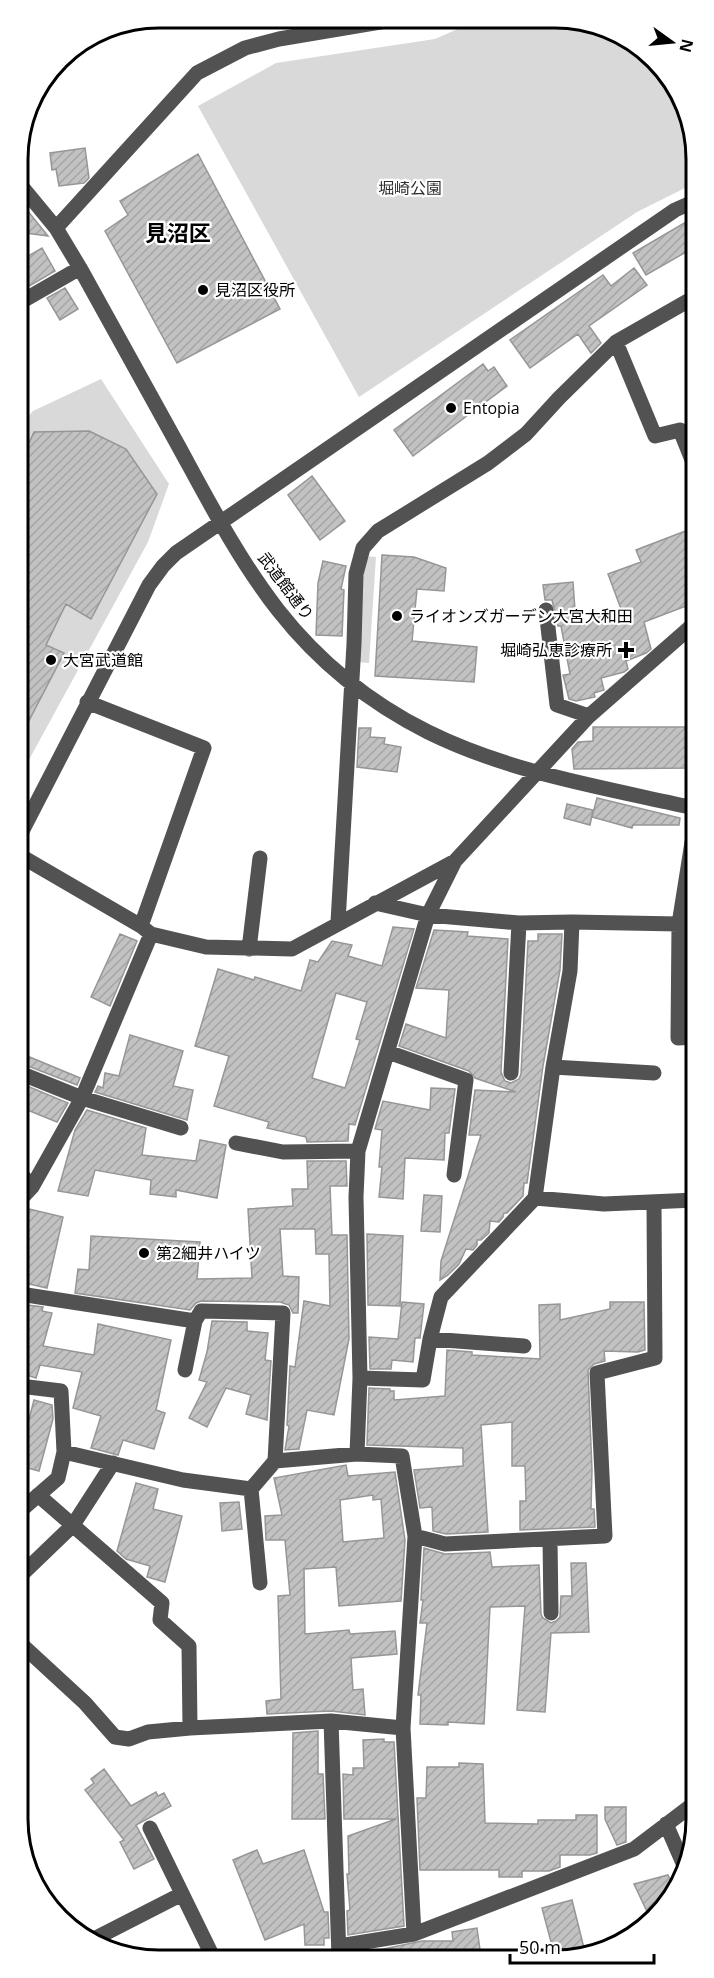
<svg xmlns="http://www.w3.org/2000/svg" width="714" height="1978" viewBox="0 0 714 1978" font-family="'Open Sans','Noto Sans JP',sans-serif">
  <defs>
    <pattern id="building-hatch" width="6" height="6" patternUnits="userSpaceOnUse" patternTransform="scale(1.5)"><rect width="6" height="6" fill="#c2c2c2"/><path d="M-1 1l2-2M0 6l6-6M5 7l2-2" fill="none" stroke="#a5a5a5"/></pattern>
  </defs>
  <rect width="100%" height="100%" fill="#fff"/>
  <path fill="#d9d9d9" d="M478 20 582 21 655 60 693 132V184L637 212 359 397 198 106 276 63 435 39Z
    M101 379 169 484 148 542 19 778V427L33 411Z
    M364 556 376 557 369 663 358 662Z"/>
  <path fill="url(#building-hatch)" stroke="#969696" stroke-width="1.5" fill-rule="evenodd" d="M85 148 89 178 84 183 59 186 56 169 52 170 50 153Z
    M198 154 280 309 177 363 105 231 128 215 120 201Z
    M18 199 48 236 18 232Z
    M686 222 688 225 693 222V248L646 275 633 253Z
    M42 248 55 271 19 292 18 262Z
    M634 268 647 285 589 326 601 343 591 353 578 334 530 368 510 340 603 275 611 286Z
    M65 288 78 309 60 320 47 298Z
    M483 364 488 371 494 367 507 386 413 456 394 430Z
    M89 431 126 449 157 494 91 619 66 604 46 645 64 653 19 740V465L34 432Z
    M312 476 345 521 320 540 288 495Z
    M688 530 694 545V603L644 622 651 649 646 653 626 661 628 669 624 672 601 678 604 690 594 693 595 697 576 701 569 699 563 675 570 674 561 626H558L552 600H545L543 585 573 582 575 610 579 623 621 609 608 574 641 562 636 550Z
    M382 555 414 557 446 568 444 591 417 589 412 641 477 647 474 682 375 676Z
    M323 561 346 566 341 589 344 590 342 636 316 635 318 583Z
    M593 727H694V768L574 769 572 749 578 742 593 741Z
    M359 728H371L370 737 385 738 384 744 401 747 397 772 357 767Z
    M597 798 680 818 679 825H633L632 828 592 817Z
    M567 804 593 810 590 825 564 818Z
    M393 927 414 929 355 1125 349 1124 348 1141 307 1142 306 1137 267 1128 269 1122 214 1106 229 1056 195 1046 218 969 254 980 255 977 301 991 310 960 318 962 332 941 352 945 348 956 382 966ZM336 993 367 1002 356 1039 360 1040 345 1088 312 1078Z
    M434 930 468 932 467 936 508 939 501 1072 505 1081 511 1083 519 1079 521 1074 528 941H538V934H562L560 970 543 1066 527 1183H524L523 1196 507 1213H504L503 1217 499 1222 490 1221 489 1233 481 1240H477V1245L473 1250 466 1249 459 1264 448 1275 440 1280 441 1261 481 1135H469L475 1090 516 1092 475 1078 469 1071 399 1046 406 1024 446 1038 449 990 416 988Z
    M120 934 137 941 110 1006 91 997Z
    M130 1035 183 1051 173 1086 193 1090 187 1120 95 1092 98 1086 103 1088 105 1073 119 1076Z
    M20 1053 80 1078 77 1085 20 1063Z
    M20 1083 68 1103 57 1122 20 1107Z
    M431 1088 455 1089 449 1133H445L444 1160 405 1158 403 1199 379 1197 382 1167H379L382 1130 375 1129 383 1101 430 1110Z
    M87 1110 146 1128 142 1155 196 1161 200 1140 226 1145 217 1198 176 1190V1197L150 1194 151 1180 95 1170 88 1196 58 1191 75 1130Z
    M307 1161H346L347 1186H330L332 1235H347L349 1339 334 1415 307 1410 299 1449 285 1450 289 1426 287 1425 290 1366 295 1367 304 1301 330 1306 329 1254H316L315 1229H280L283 1276 299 1277 298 1313H293L289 1305 280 1302 201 1301 196 1303 190 1310 75 1293 78 1269 89 1270 91 1236 200 1242 197 1279 252 1278 248 1209 293 1206 292 1189H308Z
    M424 1195 442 1196 440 1232 421 1231Z
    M29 1209 63 1217 47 1288 20 1282V1249Z
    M367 1234 403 1236 400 1306 368 1305Z
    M402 1302 424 1304 420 1338H415L413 1362 392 1360 391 1369H370L369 1337 398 1339Z
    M610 1302H644L645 1350 638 1352 604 1351 605 1361 594 1364 588 1370 592 1470 591 1509H594L595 1527 520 1530V1501H526L525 1466H512V1422L481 1425 488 1532 446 1534 433 1531 432 1507 420 1508 414 1470 463 1466V1448L367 1445 369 1388 390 1389V1391H394V1400L445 1396 447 1350 472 1352V1355L540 1359 539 1305 560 1304V1320L610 1309Z
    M27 1305 43 1307 42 1311 52 1313 43 1346 94 1355 98 1324 171 1340 156 1410 165 1413 154 1449 123 1440 118 1455 91 1448 101 1416 73 1408 82 1372 40 1365 36 1378 20 1373V1330Z
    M212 1321 247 1322V1331L268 1333 265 1360 271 1361 267 1420 246 1414 251 1395 226 1388 207 1427 189 1418 207 1382 199 1380 207 1352Z
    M34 1400 52 1405 53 1419 39 1471 20 1466V1454Z
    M346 1465 348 1476 395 1472 405 1540 401 1601 339 1606 336 1567 304 1569 305 1634 349 1630 350 1634 395 1631 397 1654 351 1658 353 1690 363 1689 365 1715 331 1711 267 1714 266 1701 281 1699 278 1596 290 1595 285 1540H266L265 1516 282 1515 274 1478ZM373 1495V1500L381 1499 384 1538 343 1542 340 1500Z
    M136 1483 158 1489 153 1509 182 1516 165 1582 147 1577 150 1566 126 1559 117 1551Z
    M239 1502 242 1529 222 1531 220 1503Z
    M424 1548 445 1554 490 1552 492 1567 539 1565 541 1614 543 1618 551 1623 556 1621 560 1617 561 1596H572L571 1563H586L589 1632 551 1633 545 1712 517 1710 525 1606 490 1607 484 1724 448 1722V1725L420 1724 421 1695H418L427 1623H420L423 1600H421Z
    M318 1731V1774H323L325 1819H292L293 1733Z
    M384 1739V1742H394L404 1926 348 1935 347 1911 350 1910 347 1874H349L348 1836 396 1819H344L343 1774 353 1775V1768H364L363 1740Z
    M459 1763 483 1764 485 1823 538 1824V1820H576V1815H597V1853L590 1855H560V1867L549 1871H522V1877H499V1870H420L417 1798H426L427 1767H459Z
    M104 1769 131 1806 156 1792 158 1796 164 1793 171 1806 136 1825 154 1859 134 1869 120 1842 124 1840 85 1790 94 1783 91 1779Z
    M605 1807H626V1842L617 1845 605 1819Z
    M257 1850 263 1864 304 1850 324 1912H328L329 1938H324V1945H305L304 1924 265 1940 233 1860Z
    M668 1875 675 1889 661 1911 651 1920 634 1884Z
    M572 1900 586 1956 555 1957 542 1908Z
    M477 1928 481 1957H378V1950L422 1941H453L452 1932Z"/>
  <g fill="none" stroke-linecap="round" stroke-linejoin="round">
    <path stroke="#525252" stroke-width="15" d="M18 182 56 228 80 268C113 328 146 388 179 447 209 502 239 560 278 610 318 661 370 703 428 732 511 773 605 788 694 808
      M56 228 197 73 245 48 279 39 392 20
      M19 303 80 268
      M616 342 655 436 680 430 694 465
      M546 610 557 705 589 716
      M87 702 204 748 141 926
      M694 830 679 924 678 1038 695 1037
      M19 837 149 585 163 566 176 553 675 210 693 202
      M19 855 141 926 151 934 206 947 292 949 455 861
      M375 903 428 915 519 923 572 922 570 971 553 1067 535 1198
      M338 922 354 644 356 574 363 548 378 531 488 463 526 434 559 398 616 342 693 298
      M572 922 679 924
      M249 949 260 858
      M388 1052 466 1080 454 1175
      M553 1067 654 1073
      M20 1073 82 1098 181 1128
      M511 1073 519 923
      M236 1143 283 1152 358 1151
      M20 1173 32 1187
      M20 1200 32 1187 82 1098 151 934
      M654 1203 655 1358 597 1373 605 1536 445 1544 415 1536 402 1456 357 1454 360 1378 356 1197 358 1151 428 915 455 861 589 716 694 624
      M20 1294 195 1321 201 1311 283 1313 275 1461
      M430 1339 524 1346
      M185 1370 195 1321
      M360 1378 423 1380 430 1339 441 1297 535 1198 604 1204 695 1200
      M20 1386 61 1391 64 1452 58 1478 20 1511
      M64 1452 183 1480 251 1489 275 1461 357 1454
      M251 1489 260 1583
      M38 1495 162 1603 160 1620 189 1646 190 1728
      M550 1539 551 1613
      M20 1576 73 1525 113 1463
      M21 1644 85 1703 115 1737 129 1739 148 1732 190 1728 331 1721 403 1728
      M331 1721 339 1957
      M666 1824 686 1870
      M150 1828 213 1957
      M414 1934 403 1728 415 1536
      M96 1938 182 1894
      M339 1946 414 1934 634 1849 696 1802"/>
  </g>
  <g fill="#000" stroke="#fff" stroke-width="2">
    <circle cx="203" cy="290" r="6"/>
    <circle cx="451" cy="408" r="6"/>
    <circle cx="397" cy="616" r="6"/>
    <path d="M623 641h6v6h6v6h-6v6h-6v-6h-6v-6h6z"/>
    <circle cx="51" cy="660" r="6"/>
    <circle cx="144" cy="1253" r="6"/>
  </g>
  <g text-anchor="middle" stroke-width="4.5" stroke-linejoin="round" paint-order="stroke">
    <g font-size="16" fill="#303030" stroke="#fff">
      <text x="410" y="194">堀崎公園</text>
    </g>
    <g font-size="16" fill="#000" stroke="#fff" text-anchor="start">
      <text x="215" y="296">見沼区役所</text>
      <text x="463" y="414">Entopia</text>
      <text x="409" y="622">ライオンズガーデン大宮大和田</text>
      <text x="612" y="656" text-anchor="end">堀崎弘恵診療所</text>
      <text x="63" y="666">大宮武道館</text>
      <text x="156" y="1259">第2細井ハイツ</text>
    </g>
    <g font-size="16" fill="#000" stroke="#fff">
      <text transform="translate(286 586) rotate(53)" y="6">武道館通り</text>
    </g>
    <g font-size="22" font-weight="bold" fill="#000" stroke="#fff">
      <text x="178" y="241">見沼区</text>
    </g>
  </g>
  <path d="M0 0H714V1978H0ZM159 28H555A131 131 0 0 1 686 159V1819A131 131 0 0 1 555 1950H159A131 131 0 0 1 28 1819V159A131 131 0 0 1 159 28Z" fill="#fff" fill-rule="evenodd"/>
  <path fill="none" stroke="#000" stroke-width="3" d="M159 28H555A131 131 0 0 1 686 159V1819A131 131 0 0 1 555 1950H159A131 131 0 0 1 28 1819V159A131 131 0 0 1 159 28Z"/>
  <g transform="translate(672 42) rotate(105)" stroke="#ffffff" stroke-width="4.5" paint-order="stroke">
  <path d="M0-4.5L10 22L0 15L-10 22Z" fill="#000000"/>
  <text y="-9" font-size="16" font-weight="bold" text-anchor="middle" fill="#000000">N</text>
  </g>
  <path d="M510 1954v9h144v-9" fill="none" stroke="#000000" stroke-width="3"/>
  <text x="519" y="1954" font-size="18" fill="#000000" stroke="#ffffff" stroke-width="4.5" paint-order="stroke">50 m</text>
</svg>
